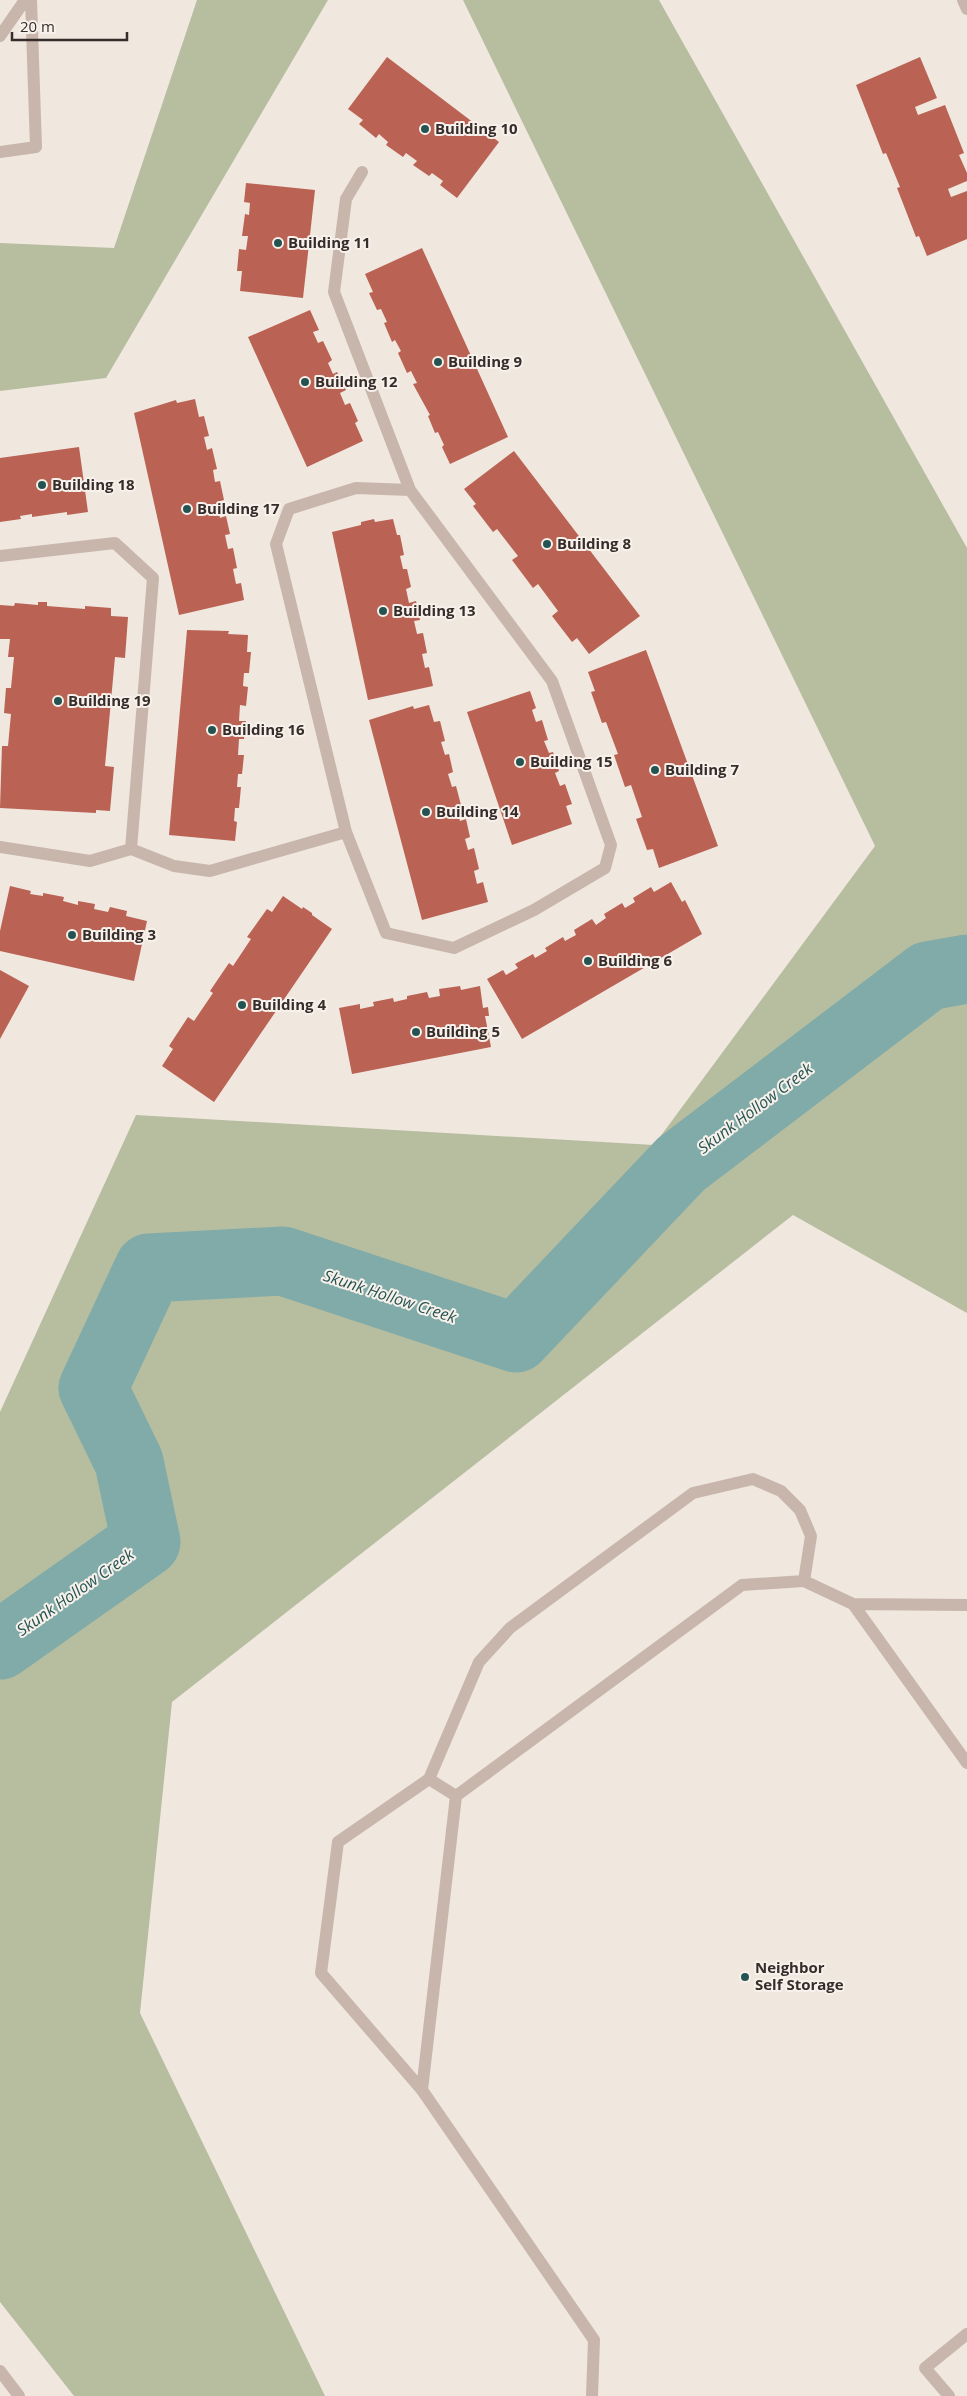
<svg xmlns="http://www.w3.org/2000/svg" width="967" height="2396" viewBox="0 0 967 2396" font-family="'Open Sans',sans-serif">
  <rect width="100%" height="100%" fill="#f0e7df"/>
  <path fill="#b7bea0" d="M197 0H328L106 378 0 391V243L114 248Z
    M463 0H659L967 548V1313L793 1215 172 1702 140 2013 325 2396H74L0 2302V1412L136 1115 654 1145 875 846Z"/>
  <g fill="none" stroke-linecap="round" stroke-linejoin="round">
    <path stroke="#81aba8" stroke-width="69" d="M0 1645 146 1542 129 1462 93 1388 149 1268 283 1261 516 1338 681 1164 928 976 967 969"/>
  </g>
  <path fill="#ba6253" d="M387 57 499 142 457 198 440 185 443 181 432 173 429 176 413 165 417 161 406 153 403 157 386 145 388 142 379 134 376 138 359 124 363 120 348 109Z
    M920 57 937 98 915 107 918 115 945 105 964 153 959 155 967 173V181L948 189 951 197 967 191V239L927 256 919 236 916 237 897 188 900 187 886 153 883 154 856 85Z
    M246 183 315 190 303 298 240 291 242 271H237L239 249 246 250 248 236H242L245 214 249 215 250 203 244 202Z
    M422 248 508 437 450 464 442 447 444 445 438 432 435 433 428 416 430 415 413 384 417 383 411 371 407 373 398 353 401 351 395 340 392 342 384 323 387 322 381 309 377 310 369 293 373 292 365 274Z
    M310 310 319 330 313 332 318 343 323 341 332 360 328 363 333 374 337 372 346 390 340 393 345 405 350 403 358 421 355 423 363 441 307 467 248 337Z
    M195 399 199 417 204 416 209 436 204 437 207 450 212 448 217 469 213 470 215 482 220 481 224 500 217 502 220 518 226 516 230 534 225 535 228 549 233 548 237 568 233 569 236 584 241 583 244 600 179 615 134 413 176 400 177 403Z
    M79 447 88 512 67 515V512L32 517V514L20 516 21 519 0 522V458Z
    M514 451 640 616 589 654 577 638 572 642 552 616 558 611 538 584 533 588 512 560 518 556 497 529 493 532 473 506 476 504 464 489Z
    M374 519 375 522 393 519 397 535H400L404 555 400 556 403 569H407L411 587 406 589 409 603 416 601 420 620 414 621 417 634 423 633 427 653 422 654 425 668 429 667 433 686 368 700 332 532 361 525V522Z
    M38 602H47V606L85 609V606L111 608V616L128 617 125 658 115 657 105 766 114 767 110 811 96 810V813L0 808 2 746H8L11 714 4 713 6 688H11L14 657H8L10 639H0V605L14 606 15 603 38 605Z
    M187 630 229 631 228 634 248 635 247 652H251L249 673H244L243 686 248 687 246 706 240 705 239 721H246L244 739H239L238 755H244L242 774H238L237 787H241L239 808H235L234 821 237 822 235 841 169 835Z
    M646 650 718 846 659 868 653 849 647 850 636 819 642 817 631 785 625 787 614 755 618 754 606 722 602 723 591 692 595 691 588 672Z
    M530 691 536 708 532 710 536 722 542 720 548 740 544 741 549 753 553 752 559 771 555 773 560 786 565 784 572 804 566 806 572 824 512 845 467 712Z
    M429 705 434 722 440 721 445 741 441 742 445 755 449 754 453 772 448 774 452 787 456 786 461 805 456 806 460 821 466 819 470 837 465 839 468 850 474 848 479 869 474 871 477 884 483 882 488 902 422 920 369 720 413 706 414 709Z
    M671 882 682 902 685 900 702 934 522 1039 487 979 503 970 506 975 518 968 515 964 533 954 535 958 547 951 545 948 563 937 565 941 576 935 574 930 592 919 596 925 606 918 604 914 622 903 625 908 635 902 633 898 651 887 654 892Z
    M10 886 31 891 30 894 43 896V893L64 897 63 901 78 905V901L95 904 94 909 108 912 110 907 127 911 126 916 147 921 134 981 0 951V931Z
    M283 896 302 909 303 907 312 913V915L332 929 214 1102 162 1066 173 1049 169 1046 188 1017 194 1021 213 993 210 991 229 963 233 966 251 939 247 937 267 909 272 912Z
    M0 970 29 986 0 1039Z
    M460 986 461 990 480 986 483 1008 488 1007 489 1016H485L491 1047 352 1074 339 1008 360 1004V1009L374 1006 373 1002 393 998 394 1002 407 999V996L427 992 429 998 440 996 439 989Z"/>
  <g fill="none" stroke-linecap="round" stroke-linejoin="round">
    <path stroke="#c8b6ac" stroke-width="12" d="M963 0 967 9
      M0 36 25 0
      M0 152 36 147 31 0
      M362 172 346 199 334 292 410 490
      M356 488 410 490 552 681 611 845 605 868 534 910 454 948 386 933 346 832 276 544 289 509Z
      M0 556 115 543 153 578 131 849 174 866 210 871 346 832
      M0 847 90 861 131 849
      M853 1604 967 1605
      M429 1779 479 1662 510 1628 693 1493 753 1479 781 1491 800 1510 811 1536 804 1581
      M422 2090 321 1973 338 1842 429 1779 456 1796
      M0 2371 19 2396
      M592 2396 594 2340 422 2090 456 1796 742 1585 804 1581 853 1604 967 1763
      M949 2396 925 2368 967 2334"/>
  </g>
  <g fill="#245452" stroke="#f8f1eb" stroke-width="2">
    <circle cx="425" cy="129" r="5"/>
    <circle cx="278" cy="243" r="5"/>
    <circle cx="438" cy="362" r="5"/>
    <circle cx="305" cy="382" r="5"/>
    <circle cx="42" cy="485" r="5"/>
    <circle cx="187" cy="509" r="5"/>
    <circle cx="547" cy="544" r="5"/>
    <circle cx="383" cy="611" r="5"/>
    <circle cx="58" cy="701" r="5"/>
    <circle cx="212" cy="730" r="5"/>
    <circle cx="520" cy="762" r="5"/>
    <circle cx="655" cy="770" r="5"/>
    <circle cx="426" cy="812" r="5"/>
    <circle cx="72" cy="935" r="5"/>
    <circle cx="588" cy="961" r="5"/>
    <circle cx="242" cy="1005" r="5"/>
    <circle cx="416" cy="1032" r="5"/>
    <circle cx="745" cy="1977" r="5"/>
  </g>
  <g text-anchor="middle" stroke-width="4" stroke-linejoin="round" paint-order="stroke">
    <g font-size="15" font-weight="bold" fill="#362d2a" stroke="#f8f1eb" text-anchor="start">
      <text x="435" y="134">Building 10</text>
      <text x="288" y="248">Building 11</text>
      <text x="448" y="367">Building 9</text>
      <text x="315" y="387">Building 12</text>
      <text x="52" y="490">Building 18</text>
      <text x="197" y="514">Building 17</text>
      <text x="557" y="549">Building 8</text>
      <text x="393" y="616">Building 13</text>
      <text x="68" y="706">Building 19</text>
      <text x="222" y="735">Building 16</text>
      <text x="530" y="767">Building 15</text>
      <text x="665" y="775">Building 7</text>
      <text x="436" y="817">Building 14</text>
      <text x="82" y="940">Building 3</text>
      <text x="598" y="966">Building 6</text>
      <text x="252" y="1010">Building 4</text>
      <text x="426" y="1037">Building 5</text>
      <text x="755" y="1973">Neighbor<tspan x="755" dy="17">Self Storage</tspan></text>
    </g>
    <g font-size="16" font-style="italic" fill="#245452" stroke="#f8f1eb">
      <text transform="translate(755 1108) rotate(-37)" y="6">Skunk Hollow Creek</text>
      <text transform="translate(390 1296) rotate(18)" y="6">Skunk Hollow Creek</text>
      <text transform="translate(75 1592) rotate(-35)" y="6">Skunk Hollow Creek</text>
    </g>
  </g>
  <path d="M12 32v8h115v-8" fill="none" stroke="#362d2a" stroke-width="2.5"/>
  <text x="20" y="32" font-size="15" fill="#362d2a" stroke="#f8f1eb" stroke-width="4" paint-order="stroke">20 m</text>
</svg>
